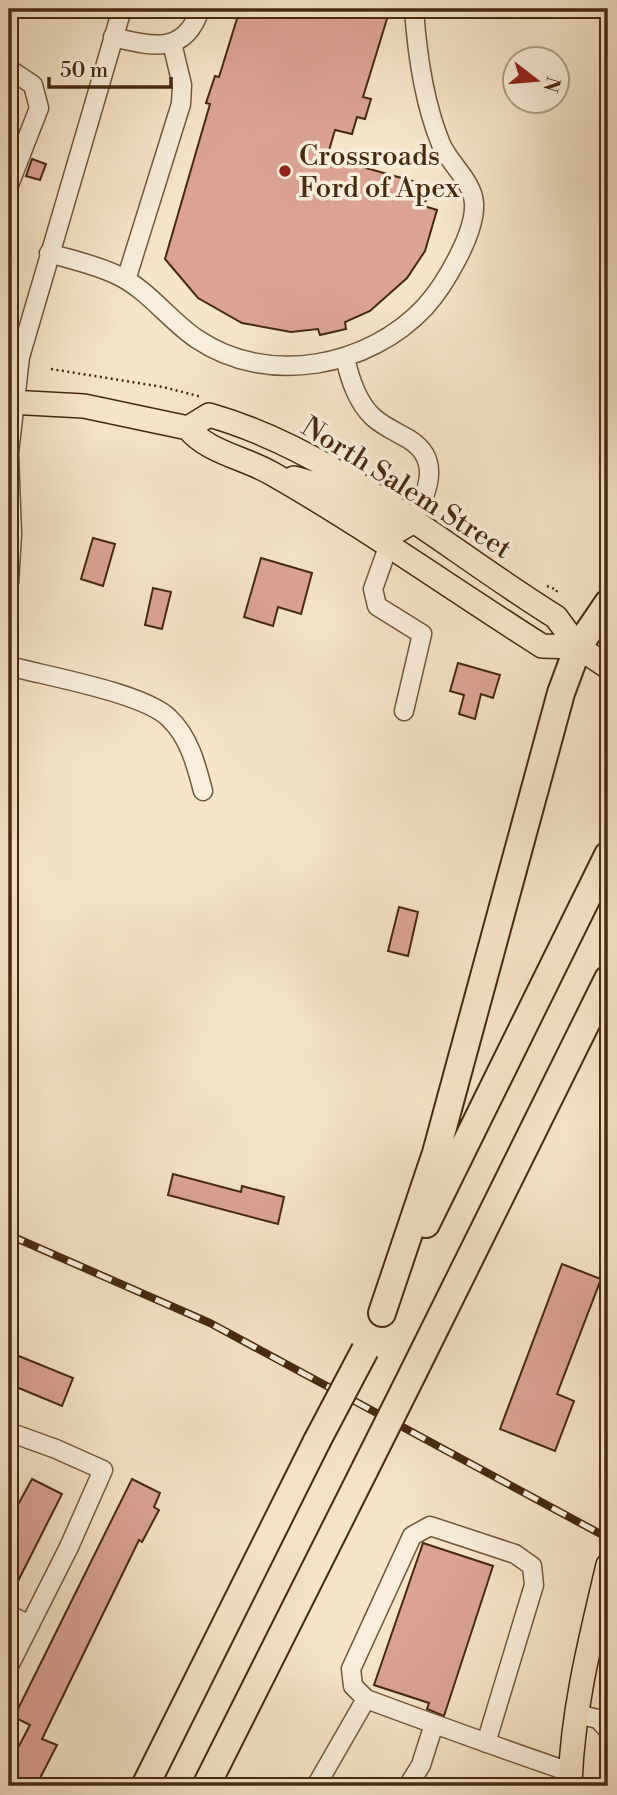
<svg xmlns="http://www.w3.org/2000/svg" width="617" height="1795" viewBox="0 0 617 1795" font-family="'Libre Bodoni',serif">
  <rect width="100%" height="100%" fill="#f6e5c8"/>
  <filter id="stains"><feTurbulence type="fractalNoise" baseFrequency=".00286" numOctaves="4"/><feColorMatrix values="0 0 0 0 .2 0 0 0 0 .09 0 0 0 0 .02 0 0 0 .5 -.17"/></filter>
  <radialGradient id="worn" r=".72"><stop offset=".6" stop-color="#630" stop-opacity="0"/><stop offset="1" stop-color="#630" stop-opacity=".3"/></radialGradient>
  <path fill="#dba394" stroke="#462a0f" stroke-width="2" d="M240 9H390L363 97 371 99 365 119 357 117 352 134 335 130 327 157 430 186 424 206 437 210 425 251 407 278 370 311 345 322 346 329 320 335 318 329 291 332 242 323 198 298 165 259 210 104 206 103 215 76 219 77Z
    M32 159 46 164 40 180 26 176Z
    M93 538 115 544 103 586 81 579Z
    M261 558 312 573 301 614 278 607 273 626 244 617Z
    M153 588 171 592 162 629 145 625Z
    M458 663 500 675 493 698 481 694 475 719 459 714 464 695 450 691Z
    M399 907 418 912 408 956 388 951Z
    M173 1174 241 1192 242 1186 284 1197 278 1224 168 1195Z
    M562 1264 601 1279 557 1394 574 1401 555 1451 500 1429Z
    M9 1352 73 1378 62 1406 9 1384Z
    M32 1479 62 1494 9 1599V1521Z
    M132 1479 160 1493 154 1507 159 1510 142 1542 139 1540 42 1739 57 1745 36 1786H9V1765L30 1725 14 1717Z
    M423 1543 493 1566 444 1716 427 1709 429 1703 374 1685Z"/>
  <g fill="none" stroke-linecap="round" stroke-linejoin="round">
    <g stroke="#72593d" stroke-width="21">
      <path id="minor" d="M113 37C151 46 185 56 200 9
        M9 69 33 85 39 108 9 185
        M49 253C72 260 97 265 119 276 148 290 170 321 197 339 268 387 369 367 425 307 444 286 476 233 474 203 473 182 449 163 441 144 424 103 417 53 414 9
        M126 280 181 104 182 85 172 43
        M345 358C350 379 357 402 373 417 384 427 397 432 410 440 443 461 426 495 412 522
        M388 547 373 589 377 606 422 634 404 711
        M9 583 12 534 9 453 20 357 122 9
        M9 666C46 676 144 693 169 718 189 737 196 764 203 791
        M9 1432 56 1449 103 1470 69 1547 9 1666
        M9 1615 30 1625
        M577 1714 598 1719 608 1730
        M486 1743 534 1585 532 1566 515 1554 430 1526 412 1536 351 1669 353 1686 366 1699C434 1724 502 1749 570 1772
        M316 1786 366 1699
        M408 1786 421 1765 434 1724"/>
    </g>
    <g stroke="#462a0f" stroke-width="26">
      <path id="major" d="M9 402 84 406 188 428C207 452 245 458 271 473 364 526 452 589 542 646L578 647
        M188 428 209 415C334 450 446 549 556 617L578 647 608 667
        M294 478 325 487 392 528 399 530 412 522
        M570 1786C572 1711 591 1637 608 1565"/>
    </g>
    <g stroke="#462a0f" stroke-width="30">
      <path id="highway" d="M426 1224 608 855
        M382 1313 436 1153 561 693 578 647 608 603
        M413 1373 608 979
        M145 1786 317 1441
        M206 1786 365 1469"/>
    </g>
    <path stroke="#462a0f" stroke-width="2.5" stroke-dasharray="2 3.5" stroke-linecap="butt" d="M51 369 163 387 202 397
      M547 586 557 590 556 594"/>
    <use href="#minor" stroke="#f9eedb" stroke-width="18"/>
    <use href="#major" stroke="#f6e5c8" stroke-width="23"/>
    <use href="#highway" stroke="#f6e5c8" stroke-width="26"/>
    <g stroke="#462a0f" stroke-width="8">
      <path id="rail" d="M9 1235 210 1323 608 1538"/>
    </g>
    <use href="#rail" stroke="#f9eedb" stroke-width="5" stroke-dasharray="16" stroke-linecap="butt"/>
    <g stroke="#462a0f" stroke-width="30" stroke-linecap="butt">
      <path id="highway-bridge" d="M317 1441 365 1350
        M365 1469 413 1373"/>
    </g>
    <use href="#highway-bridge" stroke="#f6e5c8" stroke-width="26"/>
  </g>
  <circle fill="#8f2418" stroke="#f9eedb" stroke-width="2.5" cx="285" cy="171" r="7"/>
  <g text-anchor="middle" stroke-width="7" stroke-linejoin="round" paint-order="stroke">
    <g font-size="28" fill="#462a0f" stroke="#f9eedb" text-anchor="start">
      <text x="299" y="165">Crossroads<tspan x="299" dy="32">Ford of Apex</tspan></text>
    </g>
    <g font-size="28" fill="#462a0f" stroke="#f9eedb">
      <text transform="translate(407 487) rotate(32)" y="10">North Salem Street</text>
    </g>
  </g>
  <rect width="617" height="1795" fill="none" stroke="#f6e5c8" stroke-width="35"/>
  <rect x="10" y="10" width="596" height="1774" fill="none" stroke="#462a0f" stroke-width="3.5"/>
  <rect x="18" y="18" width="582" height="1760" fill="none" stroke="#462a0f" stroke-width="2"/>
  <g transform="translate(536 80) rotate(106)"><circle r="33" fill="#f9eedb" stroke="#b1a089" stroke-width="2"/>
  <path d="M0-5L12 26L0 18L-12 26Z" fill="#8f2418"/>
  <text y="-10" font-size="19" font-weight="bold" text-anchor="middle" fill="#462a0f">N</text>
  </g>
  <path d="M49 77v10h122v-10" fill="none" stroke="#462a0f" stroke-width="3.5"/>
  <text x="60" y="77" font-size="21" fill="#462a0f" stroke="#f9eedb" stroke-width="5" paint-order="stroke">50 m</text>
  <rect width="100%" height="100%" filter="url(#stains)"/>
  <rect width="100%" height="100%" fill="url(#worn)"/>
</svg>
